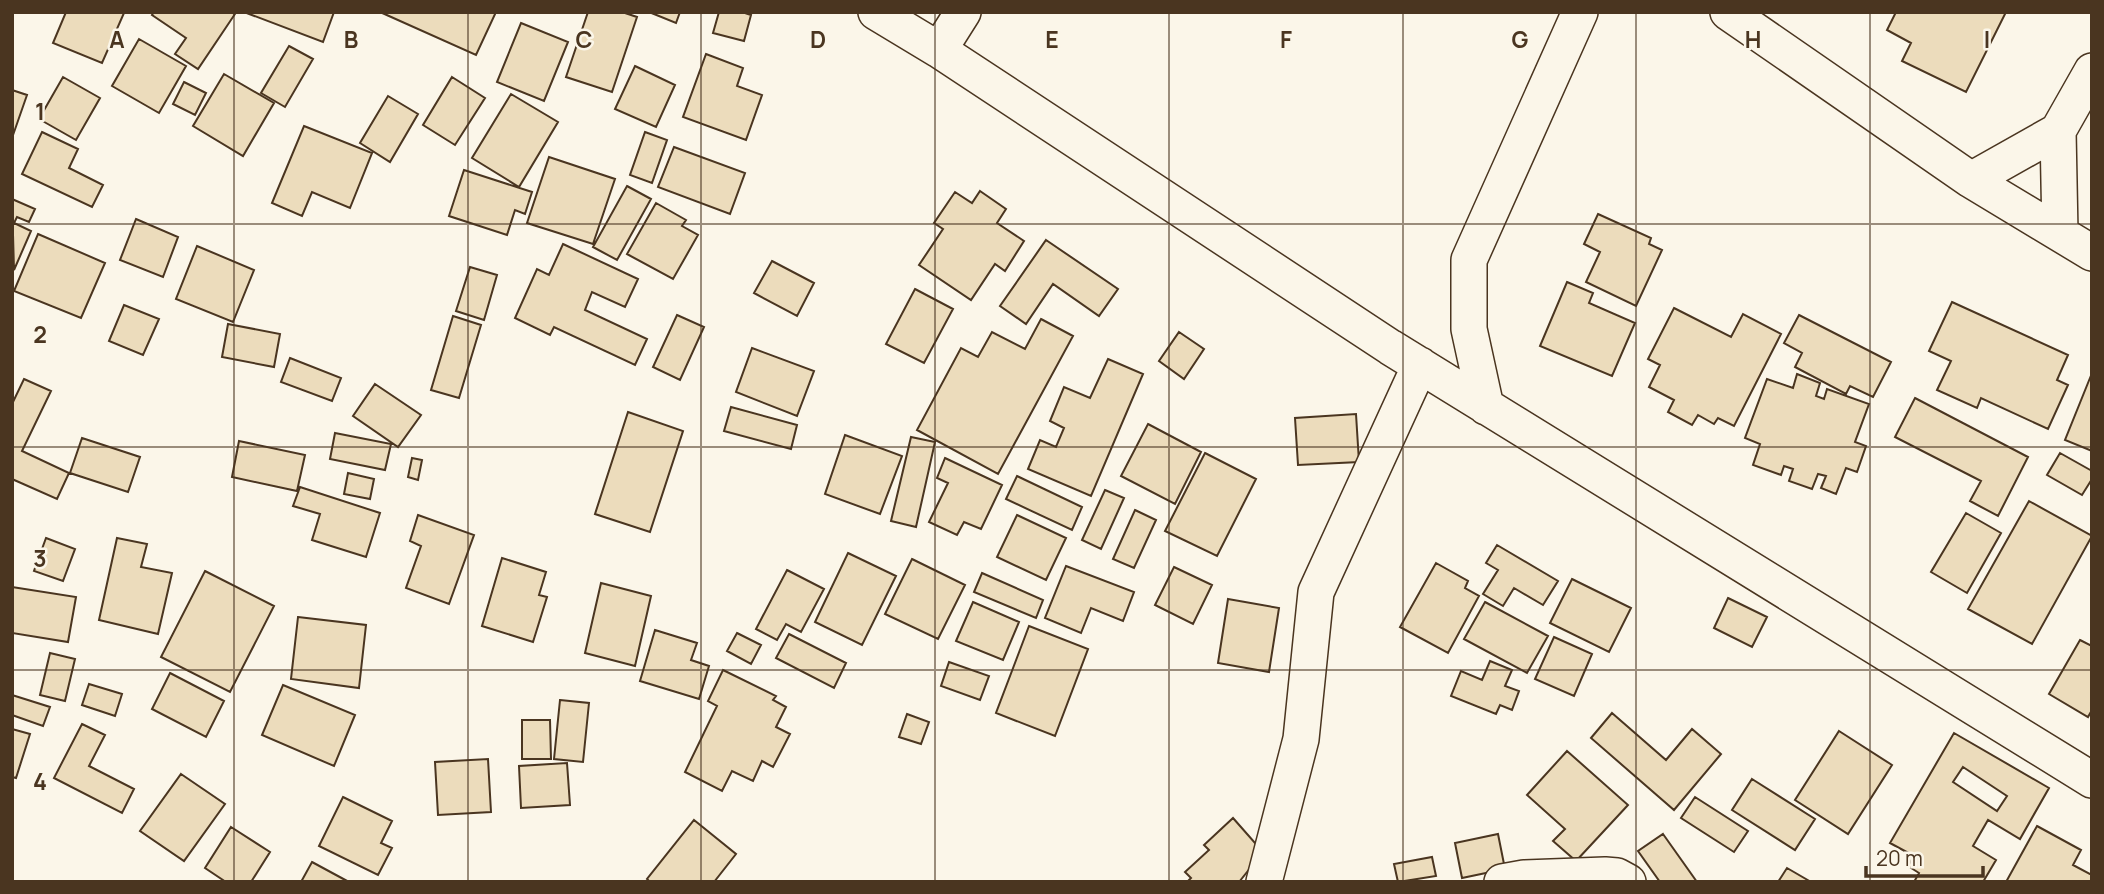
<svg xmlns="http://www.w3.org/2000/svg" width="2104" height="894" viewBox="0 0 2104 894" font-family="Manrope,sans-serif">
  <rect width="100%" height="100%" fill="#fbf6e9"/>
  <path fill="#ecdcbc" stroke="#4a3520" stroke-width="2" fill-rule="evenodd" d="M66 12 124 13 102 63 53 43Z
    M154 12H231L235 14 198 69 175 54 186 38 152 15Z
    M244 12H334L323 42Z
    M380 12H496L476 55Z
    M588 12H622L637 17 612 92 566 77Z
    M649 12H680L676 23Z
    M719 12H742L751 15 744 41 713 33Z
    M1896 12H2006L1966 92 1902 61 1911 43 1887 30Z
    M521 23 568 42 544 101 497 82Z
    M139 39 186 66 159 113 112 86Z
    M289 46 313 59 285 107 261 93Z
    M706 54 743 68 737 86 762 95 746 140 683 117Z
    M635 66 675 85 656 127 615 109Z
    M224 74 274 103 243 156 193 126Z
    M63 77 100 98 76 140 39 119Z
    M452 77 485 98 455 145 423 125Z
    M184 82 206 93 195 115 173 104Z
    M12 90 27 95 12 138Z
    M511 94 558 122 519 187 472 158Z
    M388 96 418 114 390 162 360 143Z
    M304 126 372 153 350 208 312 192 302 216 272 203Z
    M42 132 78 149 69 168 103 185 92 207 22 174Z
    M645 132 667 140 652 183 630 175Z
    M674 147 745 173 730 214 658 187Z
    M549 157 615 179 593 244 527 223Z
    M464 170 532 192 525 214 515 210 507 235 449 216Z
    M627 186 651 199 617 260 593 247Z
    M980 191 1006 209 997 223 1024 241 1005 271 995 264 971 300 919 265 943 229 934 223 955 192 972 203Z
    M12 199 35 209 29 222 17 217 14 223 31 231 14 270Z
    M656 203 686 220 682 226 698 235 673 279 627 254Z
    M1598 214 1651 238 1649 244 1662 250 1636 306 1586 282 1600 252 1584 244Z
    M136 219 178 237 163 277 120 260Z
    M38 234 105 263 81 318 14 291Z
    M1046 240 1118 289 1099 316 1053 284 1026 324 1000 306Z
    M563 244 638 279 625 307 592 292 585 310 647 339 635 365 554 327 550 335 515 318 537 269 549 275Z
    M197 246 254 270 233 322 176 299Z
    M772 261 814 283 797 316 754 293Z
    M470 267 497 275 484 320 456 311Z
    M1567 282 1593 293 1589 303 1635 323 1612 376 1540 346Z
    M915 289 953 309 924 363 886 344Z
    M1952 302 2068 355 2057 380 2068 385 2048 429 1981 398 1977 408 1937 390 1951 361 1929 351Z
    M124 305 159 319 143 355 109 341Z
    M1674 308 1731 337 1743 314 1781 334 1734 426 1718 418 1714 424 1698 415 1692 425 1668 412 1674 400 1649 387 1660 365 1648 359Z
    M677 315 704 327 680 380 653 367Z
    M1799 315 1891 362 1873 397 1850 386 1846 394 1795 367 1802 353 1784 343Z
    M453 316 481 325 459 398 431 390Z
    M1041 319 1073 336 998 474 917 430 961 348 978 357 992 332 1025 349Z
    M228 324 280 334 274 367 222 357Z
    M1179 332 1204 349 1184 379 1159 361Z
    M752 348 814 371 797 416 736 392Z
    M290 358 341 378 332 401 281 382Z
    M1108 359 1143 374 1091 496 1028 469 1040 440 1056 447 1064 428 1050 421 1064 387 1090 398Z
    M2092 373V451L2065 440Z
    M1797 374 1820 383 1816 396 1824 399 1827 389 1869 404 1855 442 1866 446 1857 472 1846 468 1836 494 1821 488 1826 476 1818 474 1812 489 1789 481 1793 469 1784 466 1781 475 1753 465 1760 444 1745 438 1767 379 1793 388Z
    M24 379 51 391 22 451 69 473 57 499 12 479V404Z
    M375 384 421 415 398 447 353 416Z
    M1915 398 2028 457 1998 516 1970 501 1981 481 1895 437Z
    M731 407 797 425 791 449 724 431Z
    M628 412 683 431 650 532 595 514Z
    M1356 414 1359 462 1298 465 1295 418Z
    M1148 424 1201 452 1175 504 1121 476Z
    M335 433 391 444 385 470 330 459Z
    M845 435 902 456 880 514 825 494Z
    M911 437 935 442 916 527 891 521Z
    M82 438 140 457 128 492 70 473Z
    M239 441 305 455 297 491 232 477Z
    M1205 453 1256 479 1217 556 1165 531Z
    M2060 453 2092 471V479L2082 495 2047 475Z
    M412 458 422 460 418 480 408 477Z
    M945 458 1002 485 981 529 964 522 957 535 929 522 948 483 937 478Z
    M348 473 374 479 370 499 344 494Z
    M1017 476 1082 507 1072 530 1006 499Z
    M300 487 380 513 366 557 312 540 320 514 293 506Z
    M1105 490 1124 498 1101 549 1082 540Z
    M2029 501 2092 536 2032 644 1968 609Z
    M1135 510 1156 520 1134 568 1113 559Z
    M1966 513 2001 533 1967 593 1931 572Z
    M418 515 474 535 449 604 406 588 421 546 410 541Z
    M1017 515 1066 538 1046 580 997 557Z
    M46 538 75 549 63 581 34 571Z
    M117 538 147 544 141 567 172 573 158 634 99 620Z
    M1497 545 1558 581 1543 605 1514 588 1503 606 1483 594 1498 570 1486 563Z
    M848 553 896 576 862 645 815 622Z
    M502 558 546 572 539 595 547 597 533 642 482 626Z
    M912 559 965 585 938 639 885 614Z
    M1436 563 1468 581 1465 588 1479 596 1448 653 1400 627Z
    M1066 566 1134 592 1123 621 1091 608 1081 633 1045 618Z
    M1174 567 1212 585 1193 624 1155 605Z
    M787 570 824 589 801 632 786 624 777 640 756 629Z
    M205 571 274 606 230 692 161 657Z
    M982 573 1043 600 1036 618 974 592Z
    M1572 579 1631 608 1609 652 1550 623Z
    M601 583 651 596 635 666 585 653Z
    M12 587 76 597 68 642 12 633Z
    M1728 598 1767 617 1752 647 1714 628Z
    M1228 599 1279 608 1269 672 1218 663Z
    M973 602 1019 622 1003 660 956 641Z
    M1485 602 1548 636 1527 673 1464 639Z
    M298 617 366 625 359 688 291 679Z
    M1029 626 1088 649 1055 736 996 713Z
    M655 630 697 643 691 660 709 666 699 699 640 681Z
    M737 633 761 645 751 664 727 651Z
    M789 634 846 663 834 688 776 658Z
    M1554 637 1592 654 1574 696 1535 679Z
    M2080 640 2092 646V710L2088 717 2049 694Z
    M50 653 75 659 65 701 40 695Z
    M1490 661 1512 670 1505 686 1519 691 1512 710 1500 705 1496 714 1451 696 1461 671 1482 680Z
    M949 662 989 676 980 700 941 686Z
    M723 670 776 696 773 700 786 707 776 727 790 734 773 767 762 761 753 781 732 771 722 791 685 772 717 706 708 701Z
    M170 673 224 701 206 737 152 709Z
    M89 684 122 694 115 716 82 705Z
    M283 685 355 715 334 766 262 735Z
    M12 695 50 707 43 726 12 715Z
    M560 700 589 703 583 762 554 759Z
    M1612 713 1666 760 1692 729 1721 754 1674 810 1591 738Z
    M907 714 929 722 921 744 899 737Z
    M522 720H550L551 759H522Z
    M82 724 105 735 89 766 134 789 122 813 54 778Z
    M12 729 30 734 16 778 12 777Z
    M1839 731 1892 765 1848 834 1795 800Z
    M1954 733 2049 788 2020 839 1988 820 1973 846 1996 860 1983 882H1914L1919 873 1908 866 1914 856 1890 843ZM1963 767 2007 796 1997 811 1953 782Z
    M1567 751 1628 805 1576 861 1553 841 1565 829 1527 795Z
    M488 759 491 812 438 815 435 762Z
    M567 763 570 805 521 808 519 766Z
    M181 774 225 804 184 861 140 831Z
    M1752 779 1815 819 1795 850 1732 810Z
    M343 797 392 821 381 843 392 848 378 875 319 846Z
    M1695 797 1748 831 1734 852 1681 818Z
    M1233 818 1263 852 1239 882H1187L1191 878 1185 872 1209 850 1204 845Z
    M694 820 736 854 714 882H650L647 879Z
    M2037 826 2081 850 2073 865 2092 875V882H2006Z
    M231 827 270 852 251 882H226L205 868Z
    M1498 834 1505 869 1462 878 1455 843Z
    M1663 834 1697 882H1660L1638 851Z
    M1432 857 1436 876 1398 882 1394 864Z
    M312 862 349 882H301Z
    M1787 868 1811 882H1778Z"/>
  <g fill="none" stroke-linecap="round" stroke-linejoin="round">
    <g stroke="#4a3520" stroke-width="38">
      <path id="minor" d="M876 12 939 50 1390 347 2092 780
        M1728 12 1971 180 2092 253
        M939 50 963 12
        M2058 131 2060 233
        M1971 180 2058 131 2092 71
        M1486 407 1469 329V260L1580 12
        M1264 882 1301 739 1316 592 1420 365
        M1502 882 1524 878 1605 875 1617 876 1628 882"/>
    </g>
    <use href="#minor" stroke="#fbf6e9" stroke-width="35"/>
  </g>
  <path fill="none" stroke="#4a3520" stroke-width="2" stroke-opacity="0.55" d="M234 12V882M468 12V882M701 12V882M935 12V882M1169 12V882M1403 12V882M1636 12V882M1870 12V882M12 224H2092M12 447H2092M12 670H2092"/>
  <g font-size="23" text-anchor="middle" font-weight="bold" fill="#4a3520" stroke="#fbf6e9" stroke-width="5" stroke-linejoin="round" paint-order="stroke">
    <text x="117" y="48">A</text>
    <text x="351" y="48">B</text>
    <text x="584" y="48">C</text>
    <text x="818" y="48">D</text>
    <text x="1052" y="48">E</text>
    <text x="1286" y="48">F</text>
    <text x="1520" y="48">G</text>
    <text x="1753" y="48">H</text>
    <text x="1987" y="48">I</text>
    <text x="40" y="120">1</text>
    <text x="40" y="343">2</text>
    <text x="40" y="567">3</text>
    <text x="40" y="790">4</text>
  </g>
  <rect width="2104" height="894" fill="none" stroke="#4a3520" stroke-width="28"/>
  <path d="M1866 866v10h117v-10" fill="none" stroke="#4a3520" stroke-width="3.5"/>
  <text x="1876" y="866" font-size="21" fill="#4a3520" stroke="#fbf6e9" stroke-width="5" paint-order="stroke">20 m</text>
</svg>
